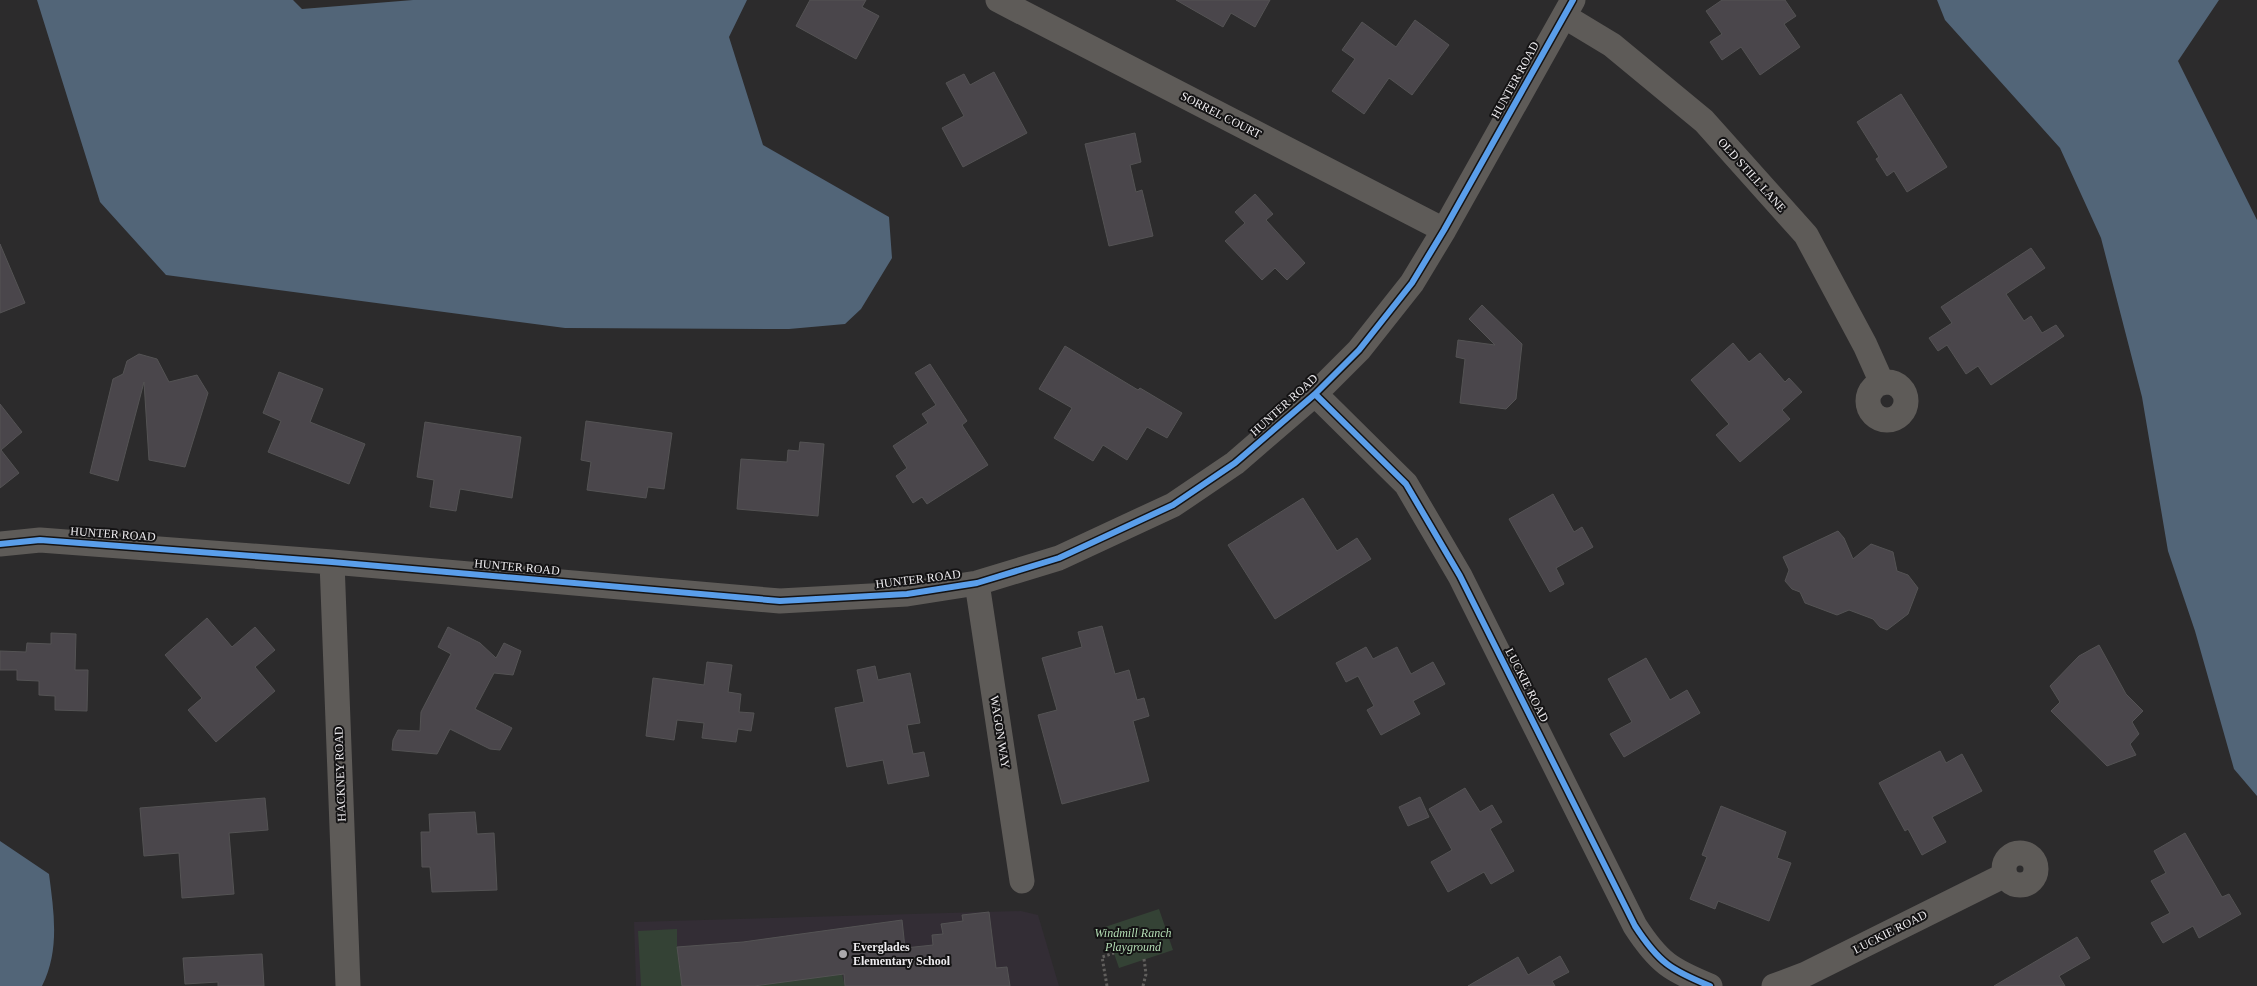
<svg xmlns="http://www.w3.org/2000/svg" width="2257" height="986" viewBox="0 0 2257 986" font-family="'Times New Roman',serif">
  <rect width="100%" height="100%" fill="#2c2b2c"/>
  <path fill="#332d35" d="M1021 911 1038 915 1059 986H636L634 922Z"/>
  <path fill="#344235" d="M1159 909 1173 950 1119 968 1105 927Z
    M677 929V947L682 986H641L638 931Z
    M842 974 845 986H754Z"/>
  <path fill="#526578" d="M37 0H293L302 9 413 0H747L729 37 763 145 889 217 892 258 861 309 845 324 789 329 565 328 166 275 100 202Z
    M1937 0H2219L2178 61 2257 220V796L2234 769 2195 631 2168 551 2142 397 2101 238 2060 148 1945 20Z
    M0 841 49 874C54 913 60 950 42 986H0Z"/>
  <path fill="#4a464b" stroke="#545354" d="M810 0H866L862 7 879 16 856 59 796 26Z
    M1176 0H1270L1255 27 1231 13 1223 27Z
    M1722 0H1785L1796 16 1784 24 1800 47 1760 75 1741 47 1722 60 1710 42 1722 34 1706 11Z
    M1415 20 1449 45 1412 95 1389 78 1364 114 1332 91 1355 59 1342 50 1362 22 1396 47Z
    M994 72 1027 133 963 167 942 128 964 116 946 83 964 74 970 85Z
    M1901 94 1947 167 1907 192 1894 171 1887 176 1876 159 1879 157 1857 122Z
    M1135 133 1141 162 1130 165 1136 192 1142 190 1153 236 1109 246 1085 144Z
    M1255 194 1273 214 1266 220 1305 263 1287 280 1275 268 1262 280 1225 241 1245 223 1235 212Z
    M0 244 25 303 0 313Z
    M2031 248 2045 268 2006 294 2024 321 2031 316 2042 333 2056 325 2064 336 1991 385 1978 366 1966 374 1947 345 1938 351 1929 338 1952 323 1941 307Z
    M1482 305 1522 344 1516 399 1506 409 1460 403 1465 359 1456 357 1458 340 1495 345 1469 319Z
    M1733 343 1749 362 1760 353 1785 382 1789 378 1802 392 1782 410 1790 419 1740 462 1716 435 1729 424 1691 380Z
    M1065 346 1138 390 1140 388 1182 413 1167 438 1147 427 1127 460 1103 445 1093 461 1054 438 1072 408 1039 389Z
    M139 354 157 359 169 382 197 375 208 393 185 467 149 460 144 382 118 481 90 473 113 379 123 374 127 361Z
    M930 364 967 421 962 425 988 465 927 504 922 497 913 503 896 476 907 468 893 446 928 423 922 414 936 405 915 373Z
    M279 372 323 389 310 422 365 444 349 484 268 452 281 421 263 413Z
    M0 404 22 432 1 450 19 473 0 488Z
    M586 421 672 433 664 489 648 487 646 498 587 490 591 462 581 460Z
    M425 422 521 437 512 498 460 489 456 511 430 507 434 480 417 477Z
    M800 442 824 444 818 516 737 509 741 459 787 462 788 450 799 451Z
    M1553 494 1574 532 1582 527 1593 547 1556 568 1564 584 1550 592 1509 519Z
    M1303 498 1337 551 1357 538 1371 559 1275 619 1228 545Z
    M1838 531 1844 538 1853 559 1871 544 1893 552 1897 571 1908 575 1918 588 1908 614 1887 630 1880 627 1873 619 1849 610 1837 615 1805 603 1800 592 1792 589 1785 581 1789 570 1783 557Z
    M207 618 232 647 255 627 275 650 255 667 275 691 216 742 188 710 202 698 165 655Z
    M1102 626 1115 674 1129 670 1137 700 1144 698 1149 716 1133 721 1149 781 1062 804 1038 715 1057 710 1042 658 1082 647 1078 632Z
    M448 627 480 643 496 658 504 643 521 651 513 675 494 673 475 709 512 728 500 750 490 749 450 729 437 754 392 750 393 740 398 730 420 731 421 712 451 654 438 647Z
    M51 633 76 634 75 670H88L87 711 55 710V696L39 695V681L17 680V670H0V651L26 652 27 643 51 644Z
    M2099 645 2126 694 2143 711 2132 722 2139 734 2130 744 2136 755 2107 766 2051 711 2060 702 2050 686 2079 656Z
    M1366 647 1373 659 1397 647 1411 674 1433 662 1445 684 1413 701 1420 714 1381 735 1367 710 1374 706 1358 676 1346 682 1336 663Z
    M1646 658 1670 700 1687 690 1700 713 1624 757 1610 734 1632 722 1608 679Z
    M707 662 732 665 728 692 741 694 739 712 754 713 751 731 738 729 736 742 702 738 704 723 677 720 674 740 646 736 653 678 704 685Z
    M875 666 878 680 910 673 920 723 907 725 913 754 924 752 929 776 888 784 883 760 847 767 835 708 864 702 857 670Z
    M1940 751 1946 763 1962 754 1982 791 1932 817 1946 842 1922 855 1908 829 1905 831 1879 783Z
    M1465 788 1480 812 1492 805 1502 822 1490 829 1514 871 1491 884 1484 872 1448 892 1431 862 1452 850 1429 809Z
    M1420 797 1429 817 1408 826 1399 807Z
    M265 798 268 830 229 833 234 894 182 898 179 853 144 856 140 808Z
    M1721 806 1786 832 1777 858 1791 863 1769 921 1718 901 1715 909 1690 899 1707 857 1702 855Z
    M475 812 477 834 494 833 497 890 432 892 430 867H422L421 832H430L429 814Z
    M2185 833 2222 897 2229 894 2241 914 2199 938 2193 926 2163 943 2151 923 2170 913 2151 881 2166 873 2154 851Z
    M989 912 996 968 1007 967 1010 986H845L844 974 754 986H682L677 947 743 942 902 920 905 948 933 945 932 935 943 934 941 924 963 921 962 915Z
    M2077 937 2090 958 2059 976 2065 986H1994Z
    M262 954 264 986H218V982L185 984 183 958Z
    M1560 956 1569 972 1552 981 1555 986H1468L1518 957 1528 975Z"/>
  <g fill="none" stroke-linecap="round" stroke-linejoin="round">
    <path stroke="#615f5d" stroke-width="3" stroke-dasharray="2.5 2.5" stroke-linecap="butt" d="M1107 986 1102 957 1114 953
      M1143 986 1146 974 1144 959"/>
    <path stroke="#5e5b58" stroke-width="25" d="M998 0 1444 230
      M1564 16 1612 45 1704 121 1806 235 1865 345 1882 383
      M1868 401a19 19 0 1 1 38 0a19 19 0 1 1-38 0Z
      M1315 394 1406 484 1460 576 1635 926C1659 963 1671 970 1710 986
      M0 544 40 540 332 562 780 601 907 594 977 583 1059 558 1173 505 1235 463 1315 394 1359 350 1412 283 1444 230 1573 0
      M332 562 348 986
      M977 583 1022 881
      M2004 869a16 16 0 1 1 32 0a16 16 0 1 1-32 0Z
      M1774 986 1806 974 2005 875"/>
    <g stroke="#141314" stroke-width="9">
      <path id="cycleway" d="M1315 394 1406 484 1460 576 1635 926C1659 963 1671 970 1710 986
        M0 544 40 540 332 562 780 601 907 594 977 583 1059 558 1173 505 1235 463 1315 394 1359 350 1412 283 1444 230 1573 0"/>
    </g>
    <use href="#cycleway" stroke="#5a9eea" stroke-width="6"/>
  </g>
  <circle fill="#aaa8ab" stroke="#141314" stroke-width="2" cx="843" cy="954" r="5"/>
  <g text-anchor="middle" stroke-width="4" stroke-linejoin="round" paint-order="stroke">
    <g font-size="12" fill="#eeecef" stroke="#141314">
      <text transform="translate(1515 80) rotate(-61)" y="4">HUNTER ROAD</text>
      <text transform="translate(1221 115) rotate(27)" y="4">SORREL COURT</text>
      <text transform="translate(1752 175) rotate(48)" y="4">OLD STILL LANE</text>
      <text transform="translate(1284 405) rotate(-42)" y="4">HUNTER ROAD</text>
      <text transform="translate(113 534) rotate(4)" y="4">HUNTER ROAD</text>
      <text transform="translate(517 567) rotate(5)" y="4">HUNTER ROAD</text>
      <text transform="translate(918 579) rotate(-7)" y="4">HUNTER ROAD</text>
      <text transform="translate(1527 685) rotate(63)" y="4">LUCKIE ROAD</text>
      <text transform="translate(1000 732) rotate(81)" y="4">WAGON WAY</text>
      <text transform="translate(340 774) rotate(-92)" y="4">HACKNEY ROAD</text>
      <text transform="translate(1890 932) rotate(-27)" y="4">LUCKIE ROAD</text>
    </g>
    <g font-size="12" font-style="italic" fill="#b4deb5" stroke="#141314">
      <text x="1133" y="937">Windmill Ranch<tspan x="1133" dy="14">Playground</tspan></text>
    </g>
    <g font-size="12" font-weight="bold" fill="#eeecef" stroke="#141314" text-anchor="start">
      <text x="853" y="951">Everglades<tspan x="853" dy="14">Elementary School</tspan></text>
    </g>
  </g>
</svg>
